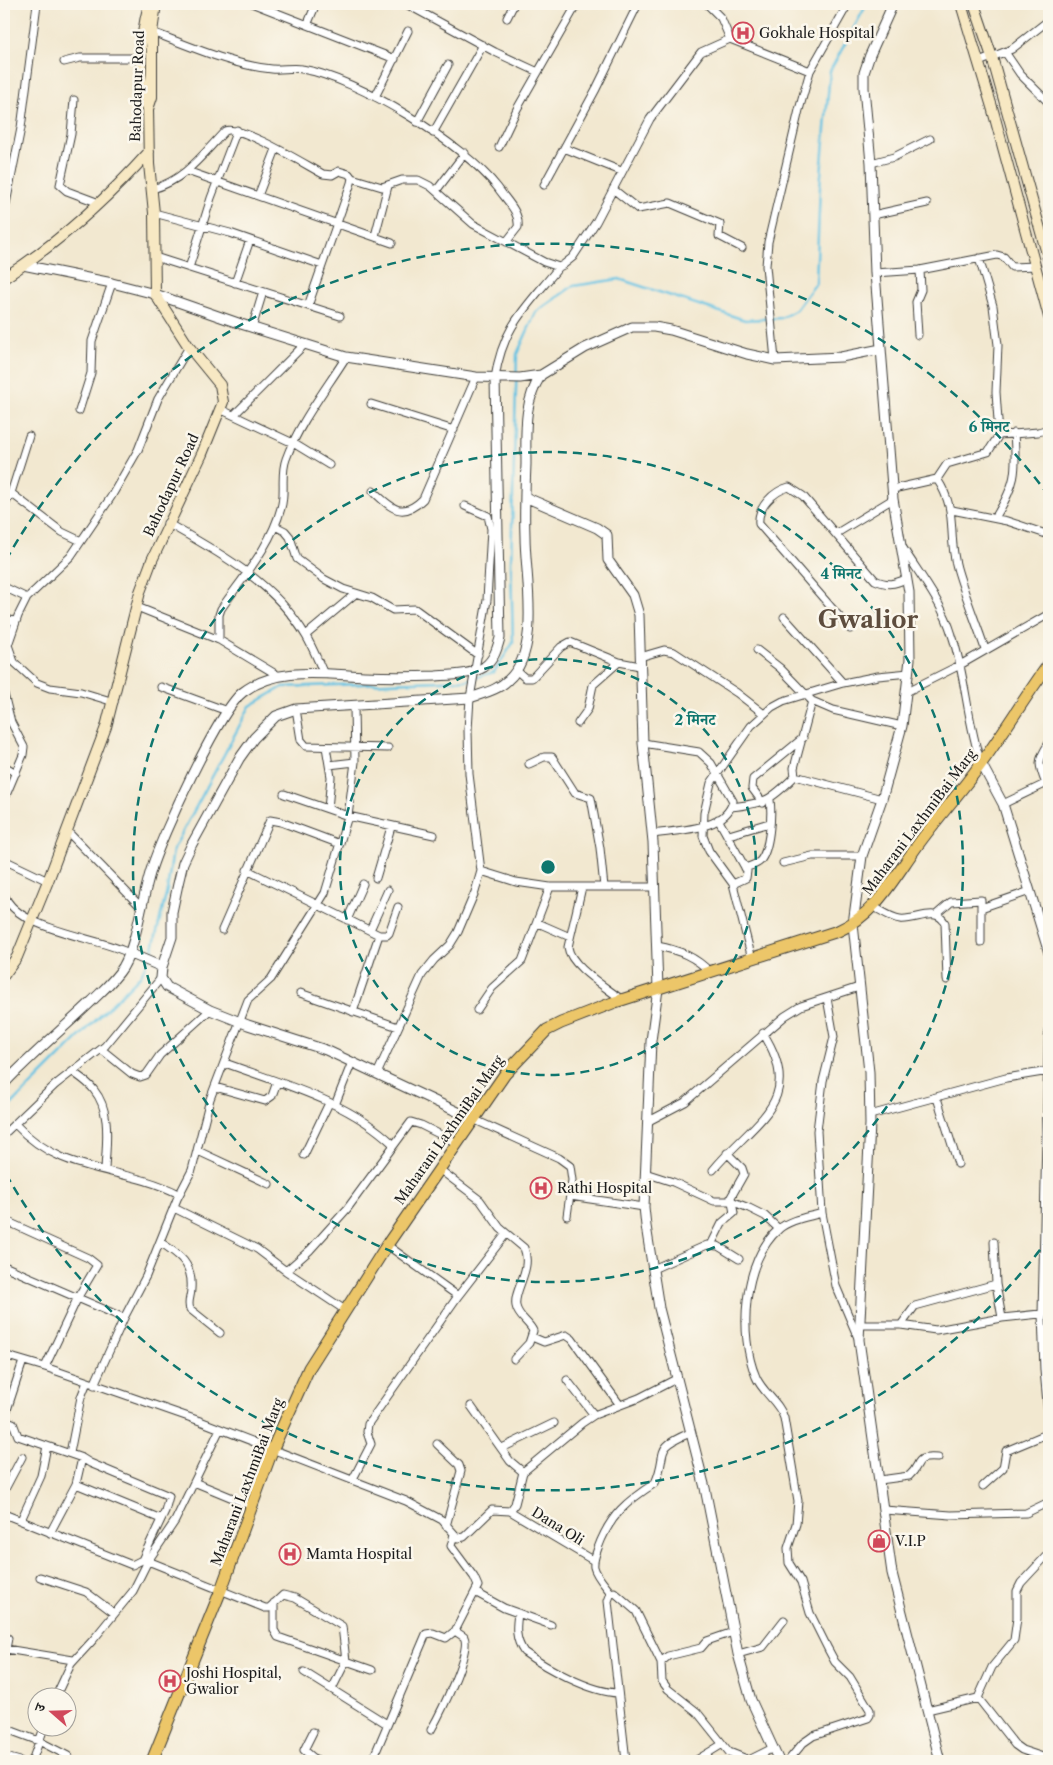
<svg xmlns="http://www.w3.org/2000/svg" width="1053" height="1765" viewBox="0 0 1053 1765" font-family="'Libre Caslon Text','Noto Serif Devanagari',serif">
  <rect width="100%" height="100%" fill="#fbf7ec"/>
  <filter id="ink" filterUnits="userSpaceOnUse"><feTurbulence type="fractalNoise" baseFrequency=".02" numOctaves="2"/><feDisplacementMap in="SourceGraphic" scale="10" xChannelSelector="R" yChannelSelector="G"/><feConvolveMatrix kernelMatrix="1 2 1 2 8 2 1 2 1" color-interpolation-filters="sRGB"/></filter>
  <filter id="wash" filterUnits="userSpaceOnUse"><feTurbulence type="fractalNoise" baseFrequency=".0096" numOctaves="4" result="noise"/><feDisplacementMap in="SourceGraphic" scale="20" xChannelSelector="R" yChannelSelector="G"/><feGaussianBlur stdDeviation="1.12" result="paint"/><feColorMatrix in="noise" values="0 0 0 0 0 0 0 0 0 0 0 0 0 0 0 0 0 1.4 0 .05"/><feComposite in="paint" operator="in"/></filter>
  <g filter="url(#wash)">
    <rect width="100%" height="100%" fill="#f2e8d0"/>
    <g fill="none" stroke-linecap="round" stroke-linejoin="round">
      <path stroke="#65c3e3" stroke-width="2.5" d="M4 1112 141 975 153 948 167 890 173 850 250 706 283 687 468 680 494 672 513 643 511 563 517 354 536 312 573 286 619 279 745 320 781 318 796 310 816 283 820 187 830 71 867 4"/>
    </g>
  </g>
  <g filter="url(#ink)">
    <g fill="none" stroke-linecap="round" stroke-linejoin="round">
      <g stroke="#3c3b37" stroke-width="9">
        <path id="minor" d="M254 4 395 59
          M406 4 495 52 538 72
          M707 4 721 18 730 39 810 71
          M507 18 514 4
          M308 23 316 4
          M152 32C190 46 231 65 272 69 282 70 292 67 302 69 357 78 464 144 498 188 506 200 520 212 518 227L507 241
          M1005 52 1020 74 1049 103
          M64 62 80 58H142
          M979 62 1012 49 1049 20
          M375 97 408 31
          M74 100 71 134 60 185 67 191 99 203
          M417 122 448 65
          M433 133 483 45
          M499 147 517 109 577 4
          M564 148 621 171
          M871 163 894 157 930 139
          M187 171 392 243
          M352 178 382 187 402 180H418L430 186 473 224 544 262 559 267 563 265 573 257 596 222 650 119 701 52 730 39
          M544 185 596 89 638 4
          M152 189C184 181 203 154 225 131 240 124 306 165 323 174L332 175 339 171 349 174 352 178 351 183 308 306
          M613 189 638 209 670 203 720 224 719 236 742 248
          M436 191 465 153
          M258 196 276 149
          M154 213 230 233 322 265
          M4 214 21 128 37 4
          M873 215 927 203
          M375 236 388 186
          M155 257 340 316
          M979 258 993 306 998 345 996 392 999 435
          M189 268 211 198 237 130
          M875 273 920 270 997 255 1004 257 1012 267 1036 266
          M235 283 250 240
          M252 328 263 292
          M918 335 916 302 921 290 920 270
          M775 360 766 266 768 242 799 110 810 71 848 4
          M495 378C503 325 527 307 559 267
          M371 404 454 430
          M222 410 293 443 329 465
          M79 411 91 373 92 341 112 283
          M234 415 304 345
          M937 479C959 512 947 534 957 568 965 596 976 622 985 649
          M893 489 937 479 947 464 988 452 999 435 1038 432 1049 429
          M373 491C391 508 402 520 423 499L476 377
          M11 493 62 532 81 541
          M4 506 11 493 29 436
          M952 510 1007 521 1049 535
          M995 518C1016 484 1017 473 1014 433
          M167 523C220 553 274 582 306 636 313 648 318 661 324 674
          M275 526 285 531 290 537 297 559 324 579 343 589 372 598 393 610 415 609 478 655
          M837 533 893 499
          M903 548C920 575 943 604 952 635 966 677 967 722 981 763
          M4 587 27 598
          M137 607 219 640 279 676
          M784 617 843 683
          M4 619 15 621
          M850 629 759 524C757 507 774 491 789 487L803 496 875 580C888 586 894 584 906 579
          M306 635 355 594
          M219 640V615L221 609C243 577 271 546 281 508 286 492 280 475 286 459 299 423 326 389 346 357
          M757 650 780 668 812 701 833 710 902 726
          M640 657 664 650 674 652 737 693 764 714
          M516 670 525 678H532L561 647 570 642 619 662 640 666
          M4 671 10 655
          M161 687 227 711
          M908 691 960 665 1049 614
          M4 694 11 722 24 747 23 755 4 800
          M812 701 794 768 795 776 882 799
          M114 702 81 692 50 688 37 683 14 662 8 645 18 616 27 598 71 556 111 497 138 450 158 399 189 347
          M296 709 301 740 306 746 388 748
          M578 723 588 709 593 685 619 662
          M643 743 699 752 711 763 733 801C726 831 677 830 652 834
          M326 747 331 777 328 809
          M529 764 544 757H552L575 793 591 798 600 848 604 887
          M329 765 355 762
          M4 766 16 773
          M1046 784C1038 764 1037 761 1049 743
          M284 794 348 816 434 835
          M763 803 752 788 753 779 803 738
          M1003 804 1049 782
          M731 807C766 803 770 801 795 776
          M718 819 747 871 746 878 733 884
          M67 831 140 906
          M729 835 769 823
          M4 860 48 881
          M783 863 812 856H862
          M745 868C750 866 756 865 760 861 770 850 772 814 770 800
          M247 870 379 935H387L389 933 398 907
          M481 871 516 882 550 887H654
          M376 878 391 827
          M582 887 568 947C570 966 606 987 622 1000
          M4 894C16 930 98 937 129 953
          M874 907C882 911 891 918 900 919 916 921 936 906 945 923L947 980
          M981 908 1030 891
          M936 915 951 902 981 900V942
          M347 920 363 884
          M538 923 570 937
          M222 930 270 820 281 822 340 844
          M370 930 388 890
          M657 946C679 950 696 957 711 973
          M752 959 733 884 709 851 703 836 704 813 711 783 751 726 772 707 783 701 843 683 878 676 909 673
          M300 993 398 1027
          M827 998 834 1037 823 1081 817 1131 822 1213 836 1286 858 1338
          M1049 1004 1042 1314 1044 1370 1049 1425
          M477 1010 492 988 522 961 550 887
          M353 1012 379 935
          M101 1049 132 1074 140 1077 146 1075 160 1055 210 1010
          M225 1063C282 1084 348 1101 393 1144
          M73 1072C80 1077 89 1083 94 1090 112 1112 106 1144 105 1170
          M377 1074 422 975 434 960 450 945 458 932 475 892 481 871 469 774 468 730 470 698 487 600 491 529 488 516 465 506
          M215 1087 265 1101 272 1096 277 1082
          M937 1098 958 1164
          M335 1105 352 1062
          M870 1115 1006 1078 1049 1071
          M473 1119 559 1158 570 1166 572 1180 567 1216
          M647 1122 685 1102 785 1016 801 1006 859 987
          M15 1124C64 1177 120 1164 179 1194
          M4 1134 55 1085 105 1046 161 978
          M198 1151 269 1184
          M304 1155 329 1103
          M439 1169 480 1200 500 1228 524 1248C533 1270 513 1290 516 1306 518 1317 529 1322 533 1331L529 1343 514 1359
          M713 1170C753 1121 807 1102 763 1033
          M645 1173 673 1182 714 1201H731L749 1208 765 1216 779 1229
          M570 1196 644 1207
          M174 1208 257 1249 286 1271 310 1250 347 1209 411 1122 421 1125 457 1143
          M4 1220 88 1258 97 1265 78 1297 45 1367
          M160 1242C180 1255 193 1264 191 1289 191 1297 187 1302 190 1309L220 1333
          M994 1242 996 1284 1002 1318
          M387 1245 458 1296 506 1234
          M711 1245 722 1223 734 1213 731 1197 744 1174 742 1168 727 1153
          M4 1266 124 1318
          M653 1269 707 1245 718 1246 739 1259
          M286 1271 345 1310
          M861 1325H901L936 1330 1002 1318 1049 1313
          M901 1325 915 1306 996 1284
          M532 1337 544 1342 566 1335 572 1339 620 1405
          M4 1355 48 1368 200 1421 406 1501 442 1520 458 1538 464 1537 492 1510 510 1511 594 1561
          M567 1380 594 1415
          M94 1385 124 1318 146 1276 177 1199 192 1170 210 1099 248 1000 271 979 325 893 348 816 355 762 354 707
          M471 1406 510 1461 523 1472
          M4 1419 23 1361
          M4 1420 13 1423 18 1436 82 1458
          M437 1444 459 1465 461 1471 446 1526
          M502 1448 554 1423
          M70 1453 81 1397 87 1382
          M353 1479 371 1444 367 1432 368 1424 458 1296
          M880 1480 909 1476C923 1464 912 1456 938 1458
          M194 1482 252 1506
          M76 1484 161 1519
          M983 1486 1003 1468 1006 1451 1049 1433
          M4 1491 22 1457
          M884 1510 951 1515 1026 1513 1049 1502
          M510 1511 515 1504 523 1472 582 1423 594 1415 639 1398 676 1379
          M4 1514 132 1565 142 1560 148 1561 265 1608H269L283 1595 295 1598 342 1626 346 1661 332 1689
          M21 1520 41 1476 47 1446
          M50 1533 76 1484 82 1458 90 1463 169 1496 165 1511 142 1560
          M40 1577 86 1592 114 1613
          M475 1592 504 1608 551 1625
          M611 1593 614 1592 636 1611 661 1662
          M274 1603V1630L278 1637 372 1670
          M518 1613C516 1628 515 1639 524 1652 546 1668 590 1692 618 1693
          M733 1632 707 1641 701 1648 668 1656 661 1662 662 1681 668 1689 697 1712 729 1752 749 1760 773 1748
          M4 1635 8 1638 6 1649
          M4 1654 6 1649 73 1660
          M738 1654 763 1647 784 1620
          M304 1672 387 1724
          M55 1698 71 1664 93 1640 133 1591 148 1561 175 1521 220 1429
          M978 1698 992 1667 1014 1640 1017 1618V1591L1021 1583 1049 1553
          M927 1710 978 1698 1015 1745 1022 1750 1049 1759
          M4 1728 39 1741 68 1756V1761
          M431 1730C439 1716 472 1651 464 1637L455 1631 478 1586 474 1577 451 1546 454 1534
          M313 1732 304 1750 317 1761
          M6 1761 9 1758 20 1761
          M32 1761 44 1728
          M372 1761 426 1634 433 1633 446 1638 455 1631
          M626 1761 608 1601 611 1593C605 1585 596 1576 594 1567 593 1560 596 1554 598 1548 610 1515 627 1501 655 1483 669 1452 651 1449 690 1433
          M695 1761 721 1745
          M788 1761 803 1743 813 1736 868 1718 870 1715V1710L850 1677 835 1662 828 1649 810 1613 801 1582 789 1563 788 1548 796 1524 798 1501 784 1418C780 1403 762 1392 756 1377 738 1335 743 1260 779 1229 790 1219 809 1217 822 1213"/>
      </g>
      <g stroke="#3c3b37" stroke-width="11">
        <path id="tertiary" d="M893 4 870 55 864 73V88L871 163 875 273 893 499 909 592 910 659 902 726 882 799 862 856 853 924 869 1072 870 1124 859 1340 892 1573 940 1761
          M23 265 112 283 155 294 241 324 346 357 476 377 520 378 541 375 585 348 632 327H654L671 330 747 354 775 360 841 357 881 349
          M525 497 597 528 607 535 608 560 633 595 639 615 643 743 653 842 658 989 651 1041 644 1207 646 1226 659 1308 705 1488 738 1654 751 1700 779 1761
          M981 763 1003 804 1049 953
          M129 953 162 967
          M4 1084C31 1055 63 1029 92 1001 102 991 115 980 123 967 137 943 142 898 151 870 161 837 219 710 243 692 278 666 323 674 364 676 388 677 412 677 436 676 450 675 471 675 484 667 494 660 497 649 500 638L495 378
          M473 1119 326 1050 248 1025 210 1010 167 987 161 978 162 967 172 937V912L178 884 183 863 192 844 239 759 254 738 276 716 296 709 470 698C483 693 498 690 508 680 542 650 525 577 525 536 524 512 525 488 526 464 526 432 523 403 541 375"/>
      </g>
      <g stroke="#3c3b37" stroke-width="12">
        <path id="secondary" d="M961 4 992 107 1049 317
          M974 4 992 57 1049 261
          M148 109C137 75 140 38 149 4
          M4 278C58 243 106 200 149 152
          M4 975 17 957 48 881 106 727 140 592 152 560 202 454 223 402 220 385 189 347 155 294 154 213 149 164 148 109 152 97V32L156 4"/>
      </g>
      <g stroke="#3c3b37" stroke-width="13">
        <path id="primary" d="M152 1761 221 1590 273 1448 309 1368 387 1245 505 1074 547 1030 561 1023 615 1002 838 931C876 914 893 879 917 846 937 818 960 793 980 765 1004 732 1025 697 1049 664"/>
      </g>
      <use href="#minor" stroke="#fff" stroke-width="7"/>
      <use href="#tertiary" stroke="#fff" stroke-width="9"/>
      <use href="#secondary" stroke="#f7e8c3" stroke-width="10"/>
      <use href="#primary" stroke="#ecc669" stroke-width="11"/>
    </g>
  </g>
  <g fill="none" stroke="#0f766e" stroke-width="2.5" stroke-dasharray="9 6">
    <circle cx="548" cy="867" r="208"/>
    <circle cx="548" cy="867" r="415"/>
    <path d="M1049 1238A623 623 0 0 1 6 1174M6 560A623 623 0 0 1 1049 496"/>
  </g>
  <defs>
    <g id="hospital-ring" transform="scale(1.125)"><circle r="9.5" fill="#fbf7ec" stroke="#d1495b" stroke-width="1.5"/><path d="M-5-5h3v3.5h4V-5h3V5h-3V1.5h-4V5h-3Z" fill="#d1495b"/></g>
    <g id="shop-ring" transform="scale(1.125)"><circle r="9.5" fill="#fbf7ec" stroke="#d1495b" stroke-width="1.5"/><path d="M-5-2.5h2.3a2.7 3.5 0 0 1 5.4 0H5L5.5 6h-11ZM-1.5-2.5h3a1.5 2.3 0 0 0-3 0Z" fill="#d1495b"/></g>
  </defs>
  <g fill-rule="evenodd">
    <use href="#hospital-ring" x="743" y="33"/>
    <use href="#hospital-ring" x="541" y="1188"/>
    <use href="#shop-ring" x="879" y="1541"/>
    <use href="#hospital-ring" x="290" y="1554"/>
    <use href="#hospital-ring" x="170" y="1681"/>
  </g>
  <g text-anchor="middle" stroke-width="5" stroke-linejoin="round" paint-order="stroke">
    <g font-size="14" fill="#1c1c1c" stroke="#fbf7ec" text-anchor="start">
      <text x="759" y="38">Gokhale Hospital</text>
      <text x="557" y="1193">Rathi Hospital</text>
      <text x="895" y="1546">V.I.P</text>
      <text x="306" y="1559">Mamta Hospital</text>
      <text x="186" y="1678">Joshi Hospital,<tspan x="186" dy="16">Gwalior</tspan></text>
    </g>
    <g font-size="14" fill="#1c1c1c" stroke="#fbf7ec">
      <text transform="translate(137 86) rotate(-88)" y="5">Bahodapur Road</text>
      <text transform="translate(171 485) rotate(-65)" y="5">Bahodapur Road</text>
      <text transform="translate(919 822) rotate(-53)" y="5">Maharani LaxhmiBai Marg</text>
      <text transform="translate(449 1130) rotate(-55)" y="5">Maharani LaxhmiBai Marg</text>
      <text transform="translate(247 1482) rotate(-69)" y="5">Maharani LaxhmiBai Marg</text>
      <text transform="translate(558 1526) rotate(32)" y="5">Dana Oli</text>
    </g>
    <g font-size="24" font-weight="bold" fill="#5e4d3e" stroke="#fbf7ec">
      <text x="868" y="628">Gwalior</text>
    </g>
  </g>
  <circle cx="548" cy="867" r="8" fill="#0f766e" stroke="#fbf7ec" stroke-width="2.5"/>
  <g font-size="15" text-anchor="middle" font-weight="bold" fill="#0f766e" stroke="#fbf7ec" stroke-width="5" stroke-linejoin="round" paint-order="stroke">
    <text x="989" y="432">6 मिनट</text>
    <text x="841" y="579">4 मिनट</text>
    <text x="695" y="725">2 मिनट</text>
  </g>
  <rect width="1053" height="1765" fill="none" stroke="#fbf7ec" stroke-width="20"/>
  <g transform="translate(52 1712) rotate(290)"><circle r="24" fill="#fbf7ec" stroke="#a29f99"/>
  <path d="M0-4L9 19L0 12L-9 19Z" fill="#d1495b"/>
  <text y="-8" font-size="14" font-weight="bold" text-anchor="middle" fill="#1c1c1c">उ</text>
  </g>
</svg>
